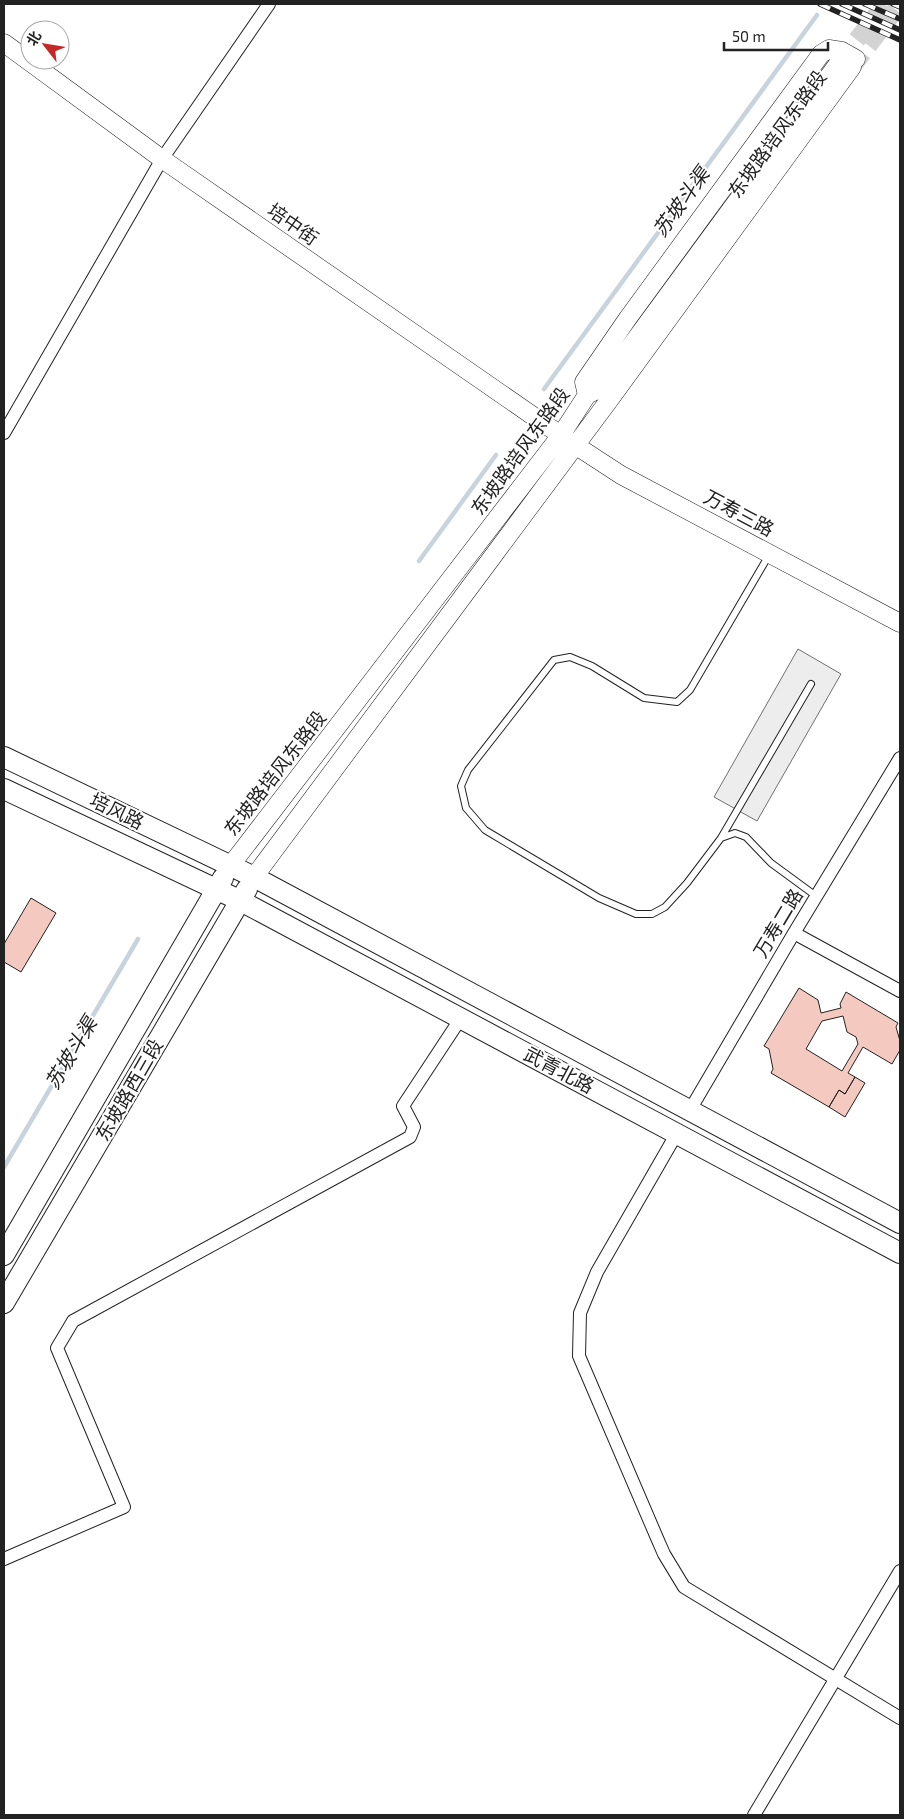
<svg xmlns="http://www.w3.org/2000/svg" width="904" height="1819" viewBox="0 0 904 1819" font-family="'Exo 2','Noto Sans SC',sans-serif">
  <rect width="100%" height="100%" fill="#fff"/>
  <path fill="#ededed" stroke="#6f6f6f" d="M798 649 841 674 757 821 714 797Z"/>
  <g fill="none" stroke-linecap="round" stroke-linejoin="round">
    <path stroke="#c7d3dd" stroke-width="4.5" d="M544 389 817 15
      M419 561 496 455
      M4 1167 138 939"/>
  </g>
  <path fill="#f3c9c0" stroke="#222" fill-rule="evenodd" d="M31 898 56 913 21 972 4 962V944Z
    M799 988 818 1000 821 1013 841 1008 840 1004 846 992 898 1023 896 1027 900 1041V1050L892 1064 863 1047 848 1073 855 1077 845 1094 839 1090 829 1107 771 1073 773 1069 769 1049 764 1046ZM843 1016 847 1032 856 1037 858 1044 842 1071 806 1049 822 1021Z
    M855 1077 865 1083 845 1117 829 1107 839 1090 845 1094Z"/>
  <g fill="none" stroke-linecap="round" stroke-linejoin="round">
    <path stroke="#d3d3d3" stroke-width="18" stroke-dasharray="18 9" stroke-linecap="butt" d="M840 61 885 4
      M852 67 900 4"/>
    <g stroke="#222" stroke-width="8">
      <path id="lane" d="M769 555 690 690 677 702 644 698 592 666 570 657 554 660 468 770 461 786 466 808 485 830 599 898 636 914H652L665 907 687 883 721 838 735 833 746 837 771 863 816 896
        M721 838 811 684"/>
    </g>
    <g stroke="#222" stroke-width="14">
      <path id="street" d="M4 433 162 159 269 4
        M794 933 900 991
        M690 1110 794 933 900 758
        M677 1133 597 1272 580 1313 579 1356 657 1538 664 1554 684 1587 900 1718
        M4 1559 124 1507 57 1348 73 1321 410 1137 414 1127 403 1106 461 1018
        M754 1815 900 1571"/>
    </g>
    <g stroke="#222" stroke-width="19">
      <path id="secondary" d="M4 43 162 159 575 445 621 475 900 623
        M587 395 584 382 628 318 821 54 829 49 842 51 856 59
        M231 865 561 435 587 395 599 389 840 61
        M254 877 610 399 852 67"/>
    </g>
    <g stroke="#222" stroke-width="22">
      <path id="primary" d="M4 757 254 877 900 1223
        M4 789 239 900 900 1253
        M4 1255 223 878
        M4 1303 247 889"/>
    </g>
    <use href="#lane" stroke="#fff" stroke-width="6"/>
    <use href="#street" stroke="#fff" stroke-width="12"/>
    <use href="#secondary" stroke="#fff" stroke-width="18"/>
    <use href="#primary" stroke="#fff" stroke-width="20"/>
    <g stroke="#222" stroke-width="5.5">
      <path id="rail" d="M820 4 900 40
        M842 4 900 30
        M865 4 900 19
        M893 4 900 7"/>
    </g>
    <use href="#rail" stroke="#fff" stroke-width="4" stroke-dasharray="11" stroke-linecap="butt"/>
  </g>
  <g text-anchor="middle" stroke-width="4" stroke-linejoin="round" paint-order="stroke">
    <g font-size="19" fill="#222" stroke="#fff">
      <text transform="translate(777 134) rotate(-54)" y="7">东坡路培风东路段</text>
      <text transform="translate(293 224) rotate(35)" y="7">培中街</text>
      <text transform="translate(520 451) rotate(-54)" y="7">东坡路培风东路段</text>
      <text transform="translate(739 513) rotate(28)" y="7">万寿三路</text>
      <text transform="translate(275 773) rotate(-52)" y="7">东坡路培风东路段</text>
      <text transform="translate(117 811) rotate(26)" y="7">培风路</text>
      <text transform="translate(778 923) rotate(-59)" y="7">万寿二路</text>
      <text transform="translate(559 1070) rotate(28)" y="7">武青北路</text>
      <text transform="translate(129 1090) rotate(-60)" y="7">东坡路西三段</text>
    </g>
    <g font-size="20" font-style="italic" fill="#222" stroke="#fff">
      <text transform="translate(681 202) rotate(-54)" y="7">苏坡斗渠</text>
      <text transform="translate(71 1053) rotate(-59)" y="7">苏坡斗渠</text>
    </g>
  </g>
  <rect width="904" height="1819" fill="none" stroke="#222222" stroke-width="10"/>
  <g transform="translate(45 45) rotate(301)"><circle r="24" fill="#ffffff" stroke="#a7a7a7"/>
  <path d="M0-4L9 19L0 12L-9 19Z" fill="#c62828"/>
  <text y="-8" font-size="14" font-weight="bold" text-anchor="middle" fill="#222222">北</text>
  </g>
  <path d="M724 42v8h104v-8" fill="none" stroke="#222222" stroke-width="2.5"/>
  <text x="732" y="42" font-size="15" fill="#222222" stroke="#ffffff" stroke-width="4" paint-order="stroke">50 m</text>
</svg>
